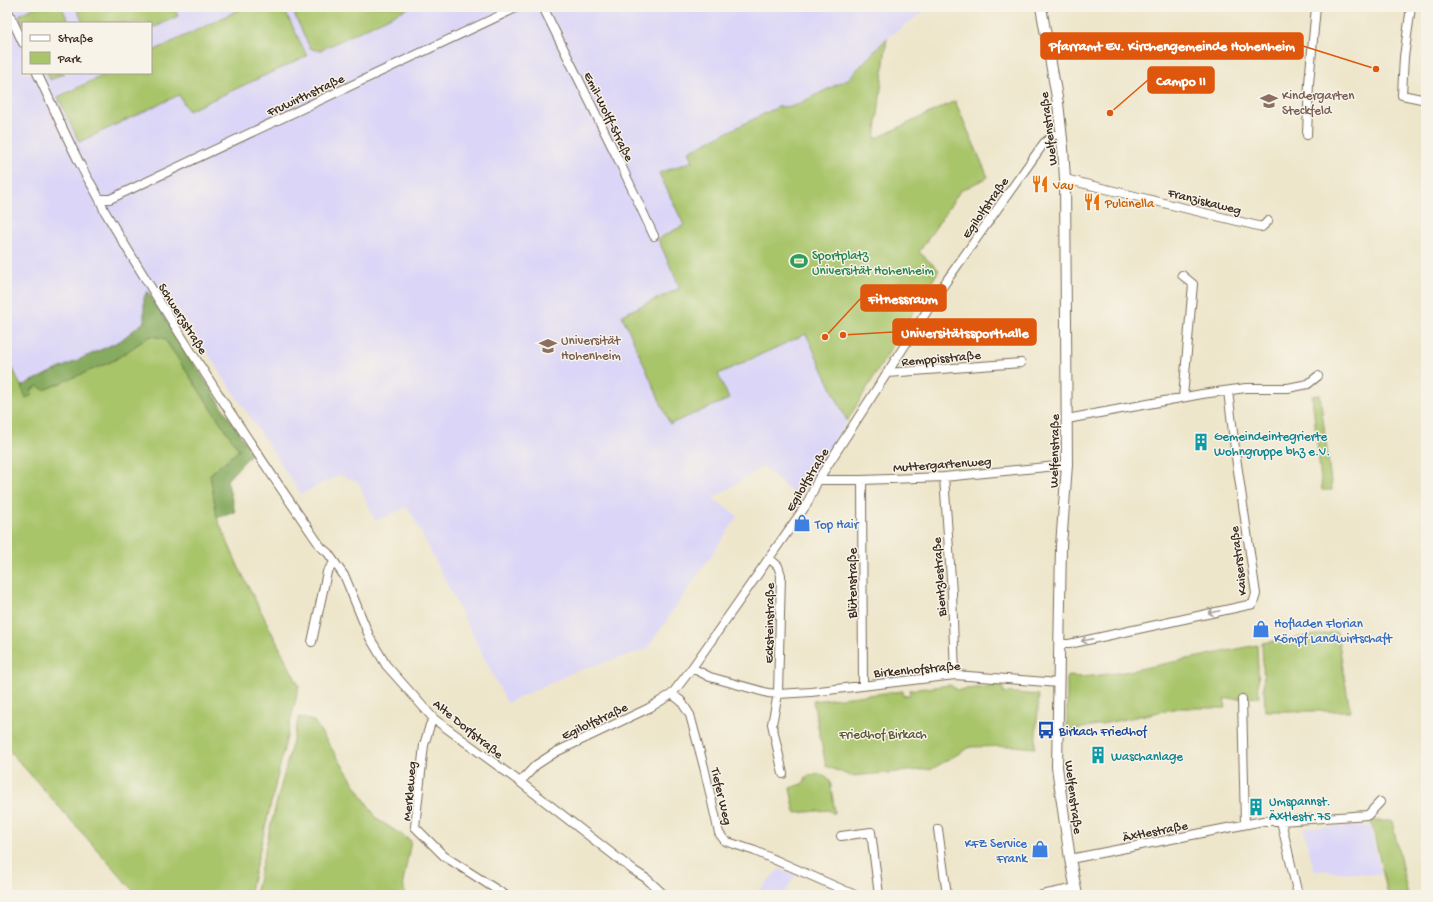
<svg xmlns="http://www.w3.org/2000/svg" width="1433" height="902" viewBox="0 0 1433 902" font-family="'Gochi Hand',sans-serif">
  <rect width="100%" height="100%" fill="#f7f3e8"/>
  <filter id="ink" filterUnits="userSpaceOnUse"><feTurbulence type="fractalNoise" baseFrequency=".025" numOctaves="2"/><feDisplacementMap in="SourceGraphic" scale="8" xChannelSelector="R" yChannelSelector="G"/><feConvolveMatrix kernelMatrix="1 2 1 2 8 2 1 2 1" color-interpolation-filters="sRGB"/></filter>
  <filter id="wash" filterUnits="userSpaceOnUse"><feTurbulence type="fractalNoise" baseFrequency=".012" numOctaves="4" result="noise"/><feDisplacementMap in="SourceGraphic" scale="16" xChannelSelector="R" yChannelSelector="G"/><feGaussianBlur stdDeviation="0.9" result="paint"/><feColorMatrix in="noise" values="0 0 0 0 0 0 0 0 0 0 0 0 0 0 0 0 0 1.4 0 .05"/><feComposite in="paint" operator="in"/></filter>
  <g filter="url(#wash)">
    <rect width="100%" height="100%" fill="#eee6cb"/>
    <path fill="#dbd6f7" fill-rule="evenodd" d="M7 7H931L887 38 875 139 955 101 988 177 960 191 919 252 847 421 799 499 763 466 713 499 738 516 647 649 576 671 507 703 408 507 375 521 358 482 339 475 301 494 177 307 150 336 26 398 7 356ZM23 23H151V73H23Z
      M1370 826 1381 875 1314 870 1304 831 1305 828Z
      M779 869 796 875 783 895H755Z"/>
    <path fill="#a9c56b" stroke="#727844" d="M35 7H62L69 23H31L30 20 23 24 19 15Z
      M76 7H174L178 16 151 29V23H83Z
      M245 7H283L307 56 188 111 179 95 79 142 58 97 108 73H151V52Z
      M291 7H410L321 50H315L310 48Z
      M887 38 875 139 955 101 988 177 960 191 919 252 939 270 847 421 806 334 718 374 729 399 670 424 622 315 680 288 658 239 684 225 659 173 693 161 689 151 778 107 794 106 848 79Z
      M47 73H65L50 80Z
      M150 336 164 338 239 450 210 474 217 518 239 568 299 686 249 895H137L7 748V356L26 397 31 390 38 386 80 374 113 361Z
      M1320 395 1332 490H1322L1312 396Z
      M1337 632 1350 711H1265L1262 643Z
      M1257 645 1259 697 1224 699 1226 708H1178L1073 730 1067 728V676L1083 677 1124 672Z
      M950 685 958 690 1004 685 1003 692 1039 695 1035 748 1015 746 970 747 932 769 851 776 826 766 813 701 903 691V696L910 695 909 690Z
      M299 717 314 721 377 819 411 841 403 882 405 895H255L269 832Z
      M820 774 830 780 835 813H832L829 810 795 813 790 788 804 783 807 776Z
      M1371 821H1392L1408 895H1388Z"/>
    <path fill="#86aa5f" stroke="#606a3e" d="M147 291 252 453 227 480 235 512 217 518 210 474 239 450 164 338 150 336 113 361 44 390 38 386 31 390 33 395 26 398 21 386 120 341 144 322V298Z"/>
  </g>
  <g filter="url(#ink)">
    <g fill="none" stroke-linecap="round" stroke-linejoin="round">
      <g stroke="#7a6c5b" stroke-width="10">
        <path id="minor" d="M543 7 620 163 654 236
          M1411 7 1404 57 1402 95 1426 100
          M7 9 23 43
          M37 73C52 104 65 135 81 166 88 181 99 194 104 210 172 325 245 437 321 547L328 553 345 577 370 638 386 665 434 719 520 782 633 870 647 879 664 895
          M1307 135 1309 83 1316 7
          M1065 179 1262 227 1268 221
          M101 199H110L518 7
          M1182 275 1193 284 1183 397
          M887 373 1021 363
          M1067 419 1202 394 1246 388H1288L1308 384 1318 376
          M944 477 952 593 955 675
          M818 480H862L944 477 1067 465
          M862 480 863 686
          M769 558 778 566 781 575 778 694 772 724 783 774
          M312 642 327 572 334 563
          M1059 644H1069L1253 604 1256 594 1236 457 1228 391
          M692 668 710 677 768 693 778 694 811 692 955 675 1059 683
          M672 694 681 701 690 715 704 767 719 833 725 841 755 851 855 895
          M1242 699 1245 824
          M434 719 430 725 424 745 415 827 444 856 505 895
          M520 782 536 765 556 752 649 708 672 694 692 668 807 504 818 480 947 280 1044 143 1054 135 1062 134
          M1281 821 1298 895
          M938 829 947 895
          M841 836 871 832 879 895
          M1070 859 1263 821H1281L1368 815 1380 802
          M1042 895 1076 888"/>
      </g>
      <g stroke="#7a6c5b" stroke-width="12">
        <path id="tertiary" d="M1041 7 1058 103 1063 148 1065 179 1067 465 1061 546 1057 767 1070 859 1077 895"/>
      </g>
      <use href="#minor" stroke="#fff" stroke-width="8"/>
      <use href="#tertiary" stroke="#fff" stroke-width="10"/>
    </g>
    <defs><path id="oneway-shaft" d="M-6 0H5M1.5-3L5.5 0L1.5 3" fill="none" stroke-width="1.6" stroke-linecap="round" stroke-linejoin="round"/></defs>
    <g stroke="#a79f9a">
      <use href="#oneway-shaft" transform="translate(1214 612) rotate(168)"/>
      <use href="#oneway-shaft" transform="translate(1087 640) rotate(168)"/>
    </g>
  </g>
  <defs>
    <g id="school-bare" transform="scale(1.38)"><path d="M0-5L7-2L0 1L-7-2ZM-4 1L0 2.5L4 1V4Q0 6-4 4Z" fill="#8d6e63" stroke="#f7f3e8" stroke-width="2.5" paint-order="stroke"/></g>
    <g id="restaurant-bare" transform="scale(1.38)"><path d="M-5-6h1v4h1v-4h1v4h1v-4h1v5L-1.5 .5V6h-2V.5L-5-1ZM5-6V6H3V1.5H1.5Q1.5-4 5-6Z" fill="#e8710a" stroke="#f7f3e8" stroke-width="2.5" paint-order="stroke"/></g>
    <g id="stadium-bare" transform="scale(1.38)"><path d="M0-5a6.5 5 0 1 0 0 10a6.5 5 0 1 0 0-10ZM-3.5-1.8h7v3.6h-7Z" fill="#2e9e5b" stroke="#f7f3e8" stroke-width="2.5" paint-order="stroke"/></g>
    <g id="university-bare" transform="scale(1.38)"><path d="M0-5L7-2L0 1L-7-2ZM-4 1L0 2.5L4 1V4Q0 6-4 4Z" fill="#8d6e63" stroke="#f7f3e8" stroke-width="2.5" paint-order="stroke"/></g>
    <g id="building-bare" transform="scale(1.38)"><path d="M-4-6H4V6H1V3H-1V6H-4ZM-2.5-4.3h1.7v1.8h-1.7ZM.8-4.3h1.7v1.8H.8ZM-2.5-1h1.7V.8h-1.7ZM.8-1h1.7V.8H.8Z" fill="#0f9aa8" stroke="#f7f3e8" stroke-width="2.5" paint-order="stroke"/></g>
    <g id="shop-bare" transform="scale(1.38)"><path d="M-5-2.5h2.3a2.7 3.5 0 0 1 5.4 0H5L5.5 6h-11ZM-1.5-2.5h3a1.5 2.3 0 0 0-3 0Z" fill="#3f7fe0" stroke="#f7f3e8" stroke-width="2.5" paint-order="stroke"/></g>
    <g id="bus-bare" transform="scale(1.38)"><path d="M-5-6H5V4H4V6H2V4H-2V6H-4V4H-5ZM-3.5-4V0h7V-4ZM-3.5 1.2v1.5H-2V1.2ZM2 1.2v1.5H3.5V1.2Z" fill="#1a4fb4" stroke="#f7f3e8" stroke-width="2.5" paint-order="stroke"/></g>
  </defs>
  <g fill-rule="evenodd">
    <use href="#school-bare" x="1269" y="101"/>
    <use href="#restaurant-bare" x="1040" y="184"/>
    <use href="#restaurant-bare" x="1092" y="202"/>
    <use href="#stadium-bare" x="799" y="261"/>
    <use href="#university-bare" x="548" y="346"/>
    <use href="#building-bare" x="1201" y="442"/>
    <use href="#shop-bare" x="802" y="523"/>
    <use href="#shop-bare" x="1261" y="629"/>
    <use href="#bus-bare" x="1046" y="730"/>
    <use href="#building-bare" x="1098" y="755"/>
    <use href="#building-bare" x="1256" y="807"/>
    <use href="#shop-bare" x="1040" y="849"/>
  </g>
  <g text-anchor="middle" stroke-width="3" stroke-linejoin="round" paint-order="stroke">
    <g font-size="13" fill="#3b2a1e" stroke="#f7f3e8">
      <text transform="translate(305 94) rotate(-25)" y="5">Fruwirthstraße</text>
      <text transform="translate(610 116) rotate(64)" y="5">Emil-Wolff-Straße</text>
      <text transform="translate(1047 129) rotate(-97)" y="5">Welfenstraße</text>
      <text transform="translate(1205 200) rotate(14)" y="5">Franziskaweg</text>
      <text transform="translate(984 207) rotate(-55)" y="5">Egilolfstraße</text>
      <text transform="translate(184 318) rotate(58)" y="5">Schwerzstraße</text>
      <text transform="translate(941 357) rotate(-5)" y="5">Remppisstraße</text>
      <text transform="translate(1053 451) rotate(-89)" y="5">Welfenstraße</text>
      <text transform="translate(942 463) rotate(-4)" y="5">Muttergartenweg</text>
      <text transform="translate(806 479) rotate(-59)" y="5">Egilolfstraße</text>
      <text transform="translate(1237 561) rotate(-97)" y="5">Kaiserstraße</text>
      <text transform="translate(938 577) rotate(-94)" y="5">Bientzlestraße</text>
      <text transform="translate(851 583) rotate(-90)" y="5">Blütenstraße</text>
      <text transform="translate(768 623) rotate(-89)" y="5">Ecksteinstraße</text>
      <text transform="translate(917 668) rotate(-5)" y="5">Birkenhofstraße</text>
      <text transform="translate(594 720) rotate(-25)" y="5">Egilolfstraße</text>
      <text transform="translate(469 728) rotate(39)" y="5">Alte Dorfstraße</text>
      <text transform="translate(408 791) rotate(-85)" y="5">Merkleweg</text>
      <text transform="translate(723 796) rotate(77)" y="5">Tiefer Weg</text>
      <text transform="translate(1075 797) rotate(83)" y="5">Welfenstraße</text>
      <text transform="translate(1155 830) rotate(-11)" y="5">Äxtlestraße</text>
    </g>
    <g font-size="13" fill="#785e54" stroke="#f7f3e8" text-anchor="start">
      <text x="1282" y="99">Kindergarten<tspan x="1282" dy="15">Steckfeld</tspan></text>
      <text x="561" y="344">Universität<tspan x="561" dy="15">Hohenheim</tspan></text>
    </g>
    <g font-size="13" fill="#c56008" stroke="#f7f3e8" text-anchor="start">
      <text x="1053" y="189">Vau</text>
      <text x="1105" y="207">Pulcinella</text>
    </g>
    <g font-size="13" fill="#27864d" stroke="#f7f3e8" text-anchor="start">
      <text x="812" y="259">Sportplatz<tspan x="812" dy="15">Universität Hohenheim</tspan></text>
    </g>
    <g font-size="13" fill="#0d838f" stroke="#f7f3e8" text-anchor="start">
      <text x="1214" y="440">Gemeindeintegrierte<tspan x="1214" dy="15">Wohngruppe bhz e.V.</tspan></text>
      <text x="1111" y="760">Waschanlage</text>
      <text x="1269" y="805">Umspannst.<tspan x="1269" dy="15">Äxtlestr.75</tspan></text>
    </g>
    <g font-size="13" fill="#366cbe" stroke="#f7f3e8" text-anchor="start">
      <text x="815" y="528">Top Hair</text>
      <text x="1274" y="627">Hofladen Florian<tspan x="1274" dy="15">Kömpf Landwirtschaft</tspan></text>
      <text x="1027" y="847" text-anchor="end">KFZ Service<tspan x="1027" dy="15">Frank</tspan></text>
    </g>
    <g font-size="13" fill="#164399" stroke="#f7f3e8" text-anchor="start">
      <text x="1059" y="735">Birkach Friedhof</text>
    </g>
    <g font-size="13" fill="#5c5835" stroke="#f7f3e8">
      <text x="883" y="738">Friedhof Birkach</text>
    </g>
  </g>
  <path fill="none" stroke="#df570d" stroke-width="1.5" d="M1376 69L1303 46M1110 113L1148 80M825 337L861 298M843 335L893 332"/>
  <g fill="#df570d" stroke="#f7f3e8" stroke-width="1.5">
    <circle cx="1376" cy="69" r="4"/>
    <circle cx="1110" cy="113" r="4"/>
    <circle cx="825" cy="337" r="4"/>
    <circle cx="843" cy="335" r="4"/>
  </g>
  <g fill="#df570d" stroke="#df570d" stroke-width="1.5">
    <rect x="1041" y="33" width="262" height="26" rx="4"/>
    <rect x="1148" y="67" width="66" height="26" rx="4"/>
    <rect x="861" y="285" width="85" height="26" rx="4"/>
    <rect x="893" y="319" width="143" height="26" rx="4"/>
  </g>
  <g font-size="14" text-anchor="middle" font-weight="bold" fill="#fff">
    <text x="1172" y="50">Pfarramt Ev. Kirchengemeinde Hohenheim</text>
    <text x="1181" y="85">Campo II</text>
    <text x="903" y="303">Fitnessraum</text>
    <text x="965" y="337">Universitätssporthalle</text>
  </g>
  <rect width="1433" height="902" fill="none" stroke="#f7f3e8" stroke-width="24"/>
  <rect x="22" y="22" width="130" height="52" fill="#f7f3e8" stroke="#aca397"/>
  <rect x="30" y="35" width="20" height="6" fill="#ffffff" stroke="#aca397"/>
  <text x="58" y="42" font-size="12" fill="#3b2a1e">Straße</text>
  <rect x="30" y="52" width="20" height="12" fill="#a9c56b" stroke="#aca397"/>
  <text x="58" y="62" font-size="12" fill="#3b2a1e">Park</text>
</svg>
